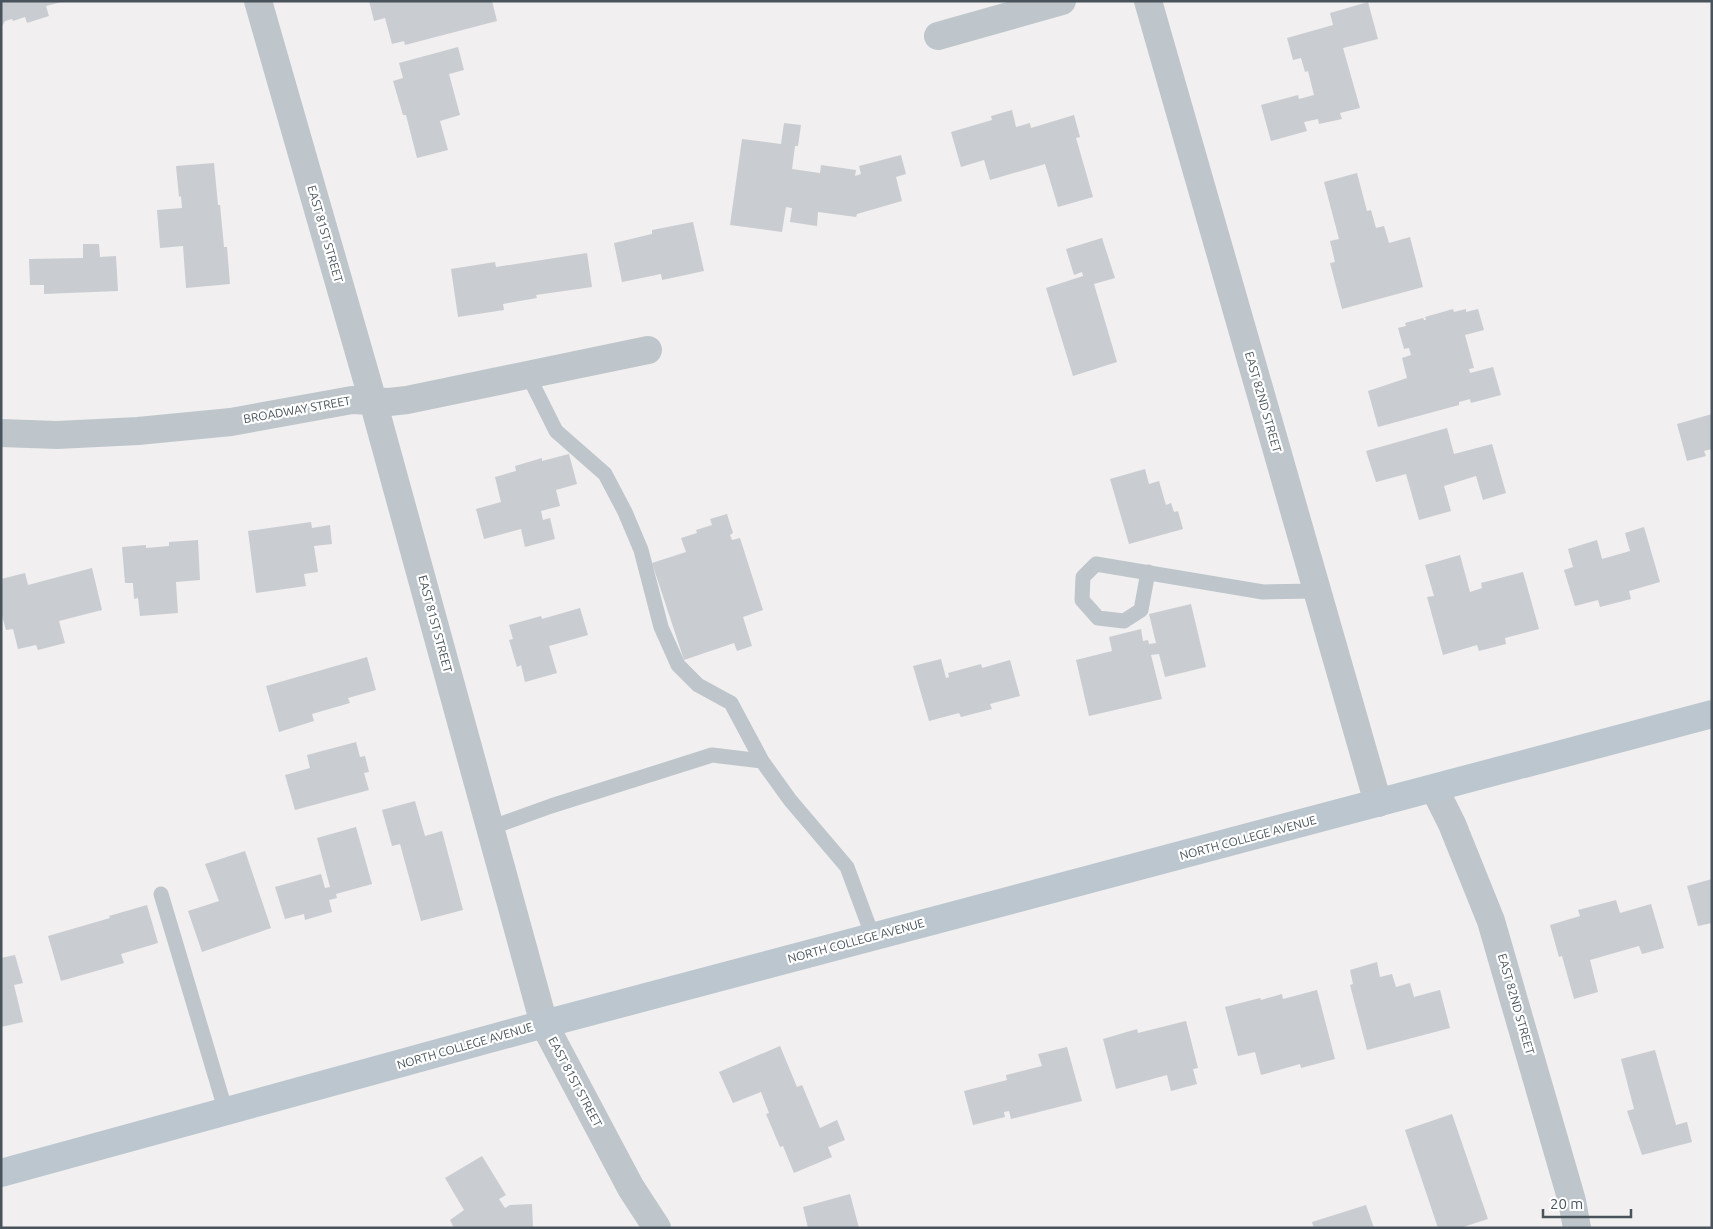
<svg xmlns="http://www.w3.org/2000/svg" width="1713" height="1229" viewBox="0 0 1713 1229" font-family="Ubuntu,sans-serif">
  <rect width="100%" height="100%" fill="#f1efef"/>
  <path fill="#c9ccd1" d="M1 1H62V2L46 6 49 16 27 23 25 17 13 21 12 19 5 21 1 28Z
    M369 1H492L497 21 405 45 404 41 392 44 385 18 374 21Z
    M1368 2 1378 39 1343 48 1360 108 1340 113 1342 119 1319 124 1318 119 1304 122 1307 131 1271 141 1261 105 1298 95 1299 99 1314 95 1308 71 1305 72 1301 58 1293 60 1287 38 1333 25 1330 13Z
    M458 47 464 70 449 74 460 115 440 121 448 150 417 158 406 115H403L393 81 403 78 399 63Z
    M1012 110 1016 127 1030 123 1031 128 1074 115 1080 137 1076 138 1093 197 1058 207 1045 164 990 180 984 160 961 167 951 132 992 120 991 116Z
    M784 123 801 125 798 146H795L792 169 820 173 821 165 856 170 855 176 861 174 859 166 901 155 906 174 896 177 902 201 857 214 856 217 818 212 817 226 790 222 792 208 786 207 782 232 730 225 742 139 781 144Z
    M214 163 218 205H220L224 247H227L230 284 186 288 183 246 160 248 157 210 182 208 181 196 179 197 176 166Z
    M1357 173 1367 211 1371 210 1376 228 1384 226 1389 243 1410 237 1423 287 1342 309 1330 263 1335 262 1330 241 1339 239 1324 182Z
    M693 222 704 271 662 280 661 274 622 282 614 243 652 234V230Z
    M1102 238 1115 278 1094 284 1117 362 1073 376 1046 288 1083 276 1082 272 1074 275 1066 249Z
    M83 244H99L100 257 116 256 118 291 44 294V285H30L29 259 83 258Z
    M587 253 592 287 536 295 537 298 503 304 504 310 458 317 451 269 495 262 496 267Z
    M1453 309 1454 312 1466 309V312L1478 309 1484 330 1465 335 1474 368 1469 369 1470 373 1493 367 1501 395 1471 403 1470 399 1459 402V405L1378 427 1368 391 1407 378 1402 358 1411 355 1409 348 1404 349 1398 328 1406 326 1405 323 1423 318 1424 320H1426L1425 317Z
    M1712 414V449L1704 451 1706 456 1687 461 1677 424Z
    M1447 428 1454 454 1492 444 1506 493 1483 500 1476 476 1444 486 1451 511 1419 520 1406 474 1376 482 1366 451Z
    M569 454 577 484 556 490 560 506 541 511 543 520 550 518 555 539 525 547 521 529 484 539 476 509 501 502 495 477 516 471 515 466 542 458V461Z
    M1145 469 1149 484 1159 481 1166 505 1171 503 1174 512 1178 511 1183 529 1129 544 1110 479Z
    M727 514 733 533 730 535 732 540 740 538 763 610 743 617 752 646 737 651 734 643 684 660 652 563 686 552 681 538 697 533 696 530 712 525 710 519Z
    M311 522 312 528 330 525 332 544 314 546 318 572 304 574 306 586 256 593 248 531Z
    M1644 527 1660 582 1629 591 1631 599 1600 607 1598 600 1575 606 1564 570 1573 567 1568 549 1597 540 1602 559 1630 551 1625 533Z
    M198 540 200 580 176 582 178 613 140 616 138 598 134 599 133 583H125L122 547 146 545V548L169 546V542Z
    M1460 555 1470 592 1482 588 1481 583 1523 572 1539 629 1505 638 1506 644 1479 651 1477 645 1443 655 1427 597 1434 596 1425 565Z
    M92 568 102 610 59 621 65 643 38 650 36 645 18 649 13 629 6 630 1 612V579L25 573 28 585Z
    M1191 604 1206 667 1165 677 1159 654 1151 655 1162 699 1089 716 1076 660 1112 651 1109 637 1141 629 1143 641 1148 640 1149 644 1156 643 1149 614Z
    M580 608 588 635 549 646 557 673 525 682 521 665 517 667 509 640 513 639 509 625 541 616 542 619Z
    M367 657 376 690 348 698 350 703 312 714 314 721 279 732 266 686Z
    M941 659 946 678 949 677 948 673 981 664 982 668 1010 660 1020 696 990 704 992 709 961 717 959 713 929 721 913 666Z
    M356 742 360 757 365 756 369 772 364 773 369 790 295 810 285 775 310 768 307 755Z
    M415 801 425 836 442 831 463 910 421 921 400 844 392 846 382 810Z
    M356 827 372 884 336 894 337 898 329 900 332 912 305 920 304 914 285 919 275 887 321 874 325 888 330 887 317 838Z
    M245 851 271 928 202 952 188 911 219 901 205 864Z
    M1712 879V923L1698 926 1687 886Z
    M1616 900 1620 913 1651 904 1664 948 1642 954 1639 946 1590 960 1598 992 1574 999 1562 956 1559 957 1550 925 1580 916 1578 910Z
    M147 905 158 943 121 954 124 963 61 981 48 936 110 918 109 916Z
    M15 955 23 983 14 985 23 1022 1 1027V958Z
    M1377 962 1380 977 1392 974 1396 987 1410 983 1414 997 1440 990 1450 1028 1367 1050 1350 985 1353 984 1350 970Z
    M1317 990 1335 1059 1301 1068 1300 1064 1261 1075 1255 1052 1238 1056 1225 1007 1260 998 1261 1000 1282 994 1283 999Z
    M1186 1021 1198 1068 1193 1069 1197 1084 1171 1091 1167 1075 1116 1089 1103 1039 1137 1029 1138 1033Z
    M780 1046 797 1087 802 1085 820 1128 837 1120 845 1140 828 1147 832 1157 794 1173 783 1146 780 1147 766 1114 769 1113 761 1092 733 1103 719 1072Z
    M1067 1047 1082 1101 1011 1119 1009 1111 1004 1112 1005 1117 973 1125 964 1091 1007 1080 1006 1075 1042 1066 1038 1054Z
    M1655 1050 1676 1125 1687 1122 1692 1142 1642 1155 1627 1111 1634 1109 1621 1059Z
    M1452 1114 1488 1219 1460 1228H1438L1405 1130Z
    M482 1156 506 1195 499 1199 505 1208 510 1205 532 1204 533 1228H454L450 1220 464 1210 445 1178Z
    M850 1194 859 1228H808L803 1207Z
    M1366 1205 1374 1228H1314L1312 1222Z"/>
  <g fill="none" stroke-linecap="round" stroke-linejoin="round">
    <path stroke="#bec6cc" stroke-width="15" d="M528 375 556 431 605 474 625 512 641 550 661 627 678 665 698 685 731 703 762 761
      M1148 572 1141 610 1124 621 1098 618 1082 600 1083 577 1096 564 1263 592 1317 591
      M490 828 551 806 712 755 762 761 790 800 847 867 873 937
      M161 894 226 1112"/>
    <path stroke="#bec6cc" stroke-width="28" d="M258 1 373 401 544 1024 631 1188 657 1228
      M938 36 1062 1
      M1 433 57 435 138 431 231 422 352 400 389 402 407 400 648 350
      M1434 788 1452 824 1491 921 1572 1201 1577 1228"/>
    <path stroke="#bec6cc" stroke-width="28" d="M1148 1 1378 803"/>
    <path stroke="#bcc6cf" stroke-width="28" d="M1 1173 544 1024 1712 714"/>
  </g>
  <g text-anchor="middle" stroke-width="4.5" stroke-linejoin="round" paint-order="stroke">
    <g font-size="12" fill="#48535b" stroke="#fff">
      <text transform="translate(325 234) rotate(74)" y="4">EAST 81ST STREET</text>
      <text transform="translate(1263 402) rotate(74)" y="4">EAST 82ND STREET</text>
      <text transform="translate(297 410) rotate(-10)" y="4">BROADWAY STREET</text>
      <text transform="translate(435 624) rotate(75)" y="4">EAST 81ST STREET</text>
      <text transform="translate(1248 838) rotate(-15)" y="4">NORTH COLLEGE AVENUE</text>
      <text transform="translate(856 941) rotate(-15)" y="4">NORTH COLLEGE AVENUE</text>
      <text transform="translate(1516 1004) rotate(74)" y="4">EAST 82ND STREET</text>
      <text transform="translate(465 1046) rotate(-16)" y="4">NORTH COLLEGE AVENUE</text>
      <text transform="translate(575 1082) rotate(62)" y="4">EAST 81ST STREET</text>
    </g>
  </g>
  <rect width="1713" height="1229" fill="none" stroke="#48535b" stroke-width="5"/>
  <path d="M1543 1209v8h88v-8" fill="none" stroke="#48535b" stroke-width="2.5"/>
  <text x="1550" y="1209" font-size="15" fill="#48535b" stroke="#ffffff" stroke-width="4" paint-order="stroke">20 m</text>
</svg>
